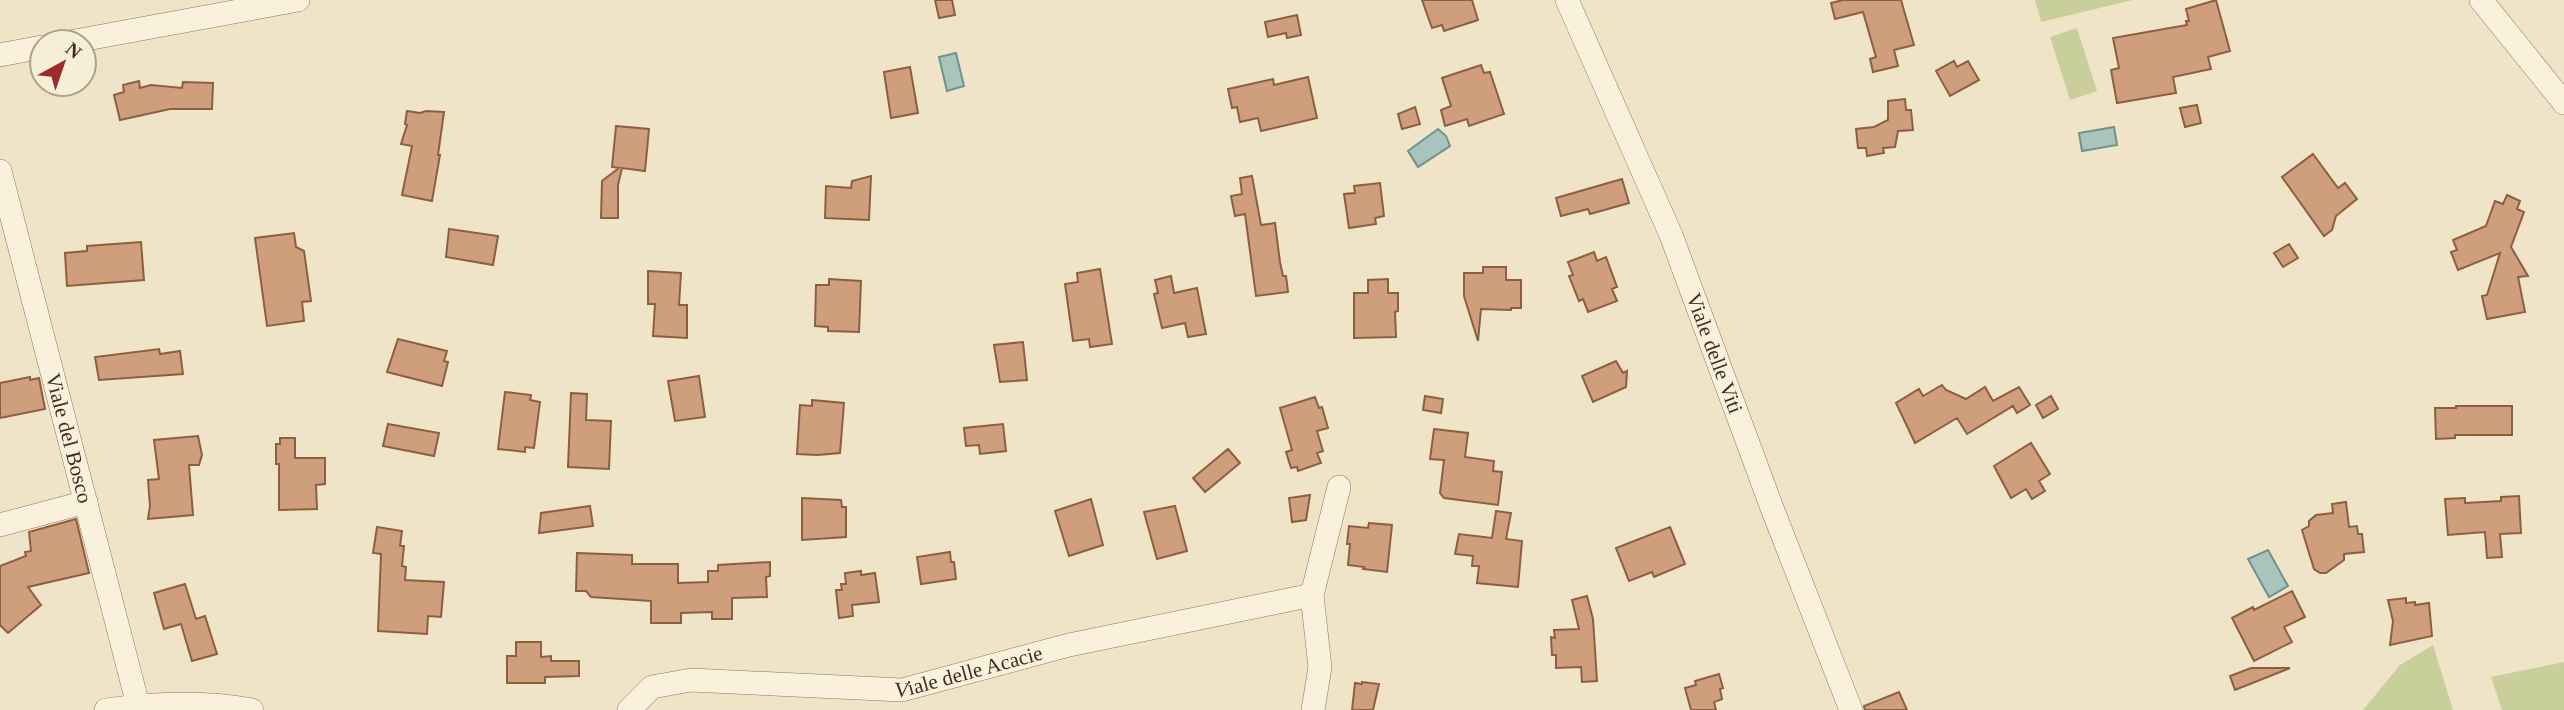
<svg xmlns="http://www.w3.org/2000/svg" width="2564" height="710" viewBox="0 0 2564 710" font-family="'Times New Roman',serif">
  <rect width="100%" height="100%" fill="#f0e4c8"/>
  <path fill="#c9cf9b" d="M2035 0H2133L2041 22Z
    M2077 28 2097 91 2070 100 2050 37Z
    M2433 645 2453 710H2363L2400 665Z
    M2564 662V710H2502L2491 677Z"/>
  <path fill="#a9c4bc" stroke="#6f938a" stroke-width="2" d="M956 53 964 86 947 91 939 57Z
    M2114 127 2117 145 2082 151 2079 133Z
    M1438 129 1446 136 1450 146 1418 167 1408 151Z
    M2268 550 2288 586 2269 597 2248 559Z"/>
  <path fill="#cf9f7d" stroke="#8d5f41" stroke-width="2" d="M935 0H952L955 15 939 18Z
    M1422 0H1472L1478 20 1444 31 1442 25 1432 28Z
    M1843 0H1901L1914 45 1894 50 1898 66 1873 72 1870 59 1876 57 1863 12 1835 19 1831 3Z
    M2216 0 2230 51 2208 57 2211 69 2173 77 2176 93 2117 103 2111 70 2119 68 2113 38 2187 25 2186 21H2189L2186 9Z
    M1297 15 1301 35 1287 38 1286 33 1268 37 1265 22Z
    M1954 61 1957 67 1968 61 1979 80 1950 96 1936 71Z
    M1481 65 1484 73 1490 72 1504 114 1469 126 1467 119 1445 126 1441 110 1451 106 1442 78Z
    M910 67 918 113 891 118 884 72Z
    M1308 77 1317 118 1261 131 1258 118 1240 122 1237 107 1232 108 1228 89 1273 79 1274 85Z
    M139 81 140 88 151 85 182 88 183 82 213 83 212 109H170L120 120 114 95 124 92 123 85Z
    M1905 99 1906 110H1911L1913 130 1898 131 1895 147 1883 148 1884 153 1867 156 1866 148H1858L1856 129 1874 127 1888 120V101Z
    M2197 105 2201 123 2185 127 2180 108Z
    M1415 107 1420 124 1402 129 1398 114Z
    M407 111 420 113 426 111 444 112 438 155H440L432 201 402 195 412 146 401 144 407 125 405 124Z
    M616 126 649 129 645 171 622 168 618 185V218H601L602 181 619 168 612 167Z
    M2313 154 2338 188 2345 183 2357 199 2336 216 2332 230 2324 236 2282 177Z
    M871 176 869 220 825 218 826 186 851 188 852 181Z
    M1252 176 1261 225 1275 223 1280 262 1283 276H1286L1288 292 1256 296 1245 214 1235 216 1231 196 1242 194 1240 178Z
    M1622 179 1629 203 1590 214 1588 209 1561 216 1556 198Z
    M1380 183 1384 216 1375 218 1376 224 1349 228 1344 194 1355 193 1354 186Z
    M2507 195 2520 201 2517 209 2524 212 2511 247 2528 276 2518 277 2525 312 2487 319 2482 296 2487 295 2500 253 2458 270 2451 252 2457 250 2453 240 2486 226 2495 201 2503 204Z
    M449 229 498 236 493 265 446 257Z
    M294 233 296 247 304 251 311 301 302 302 304 321 267 326 255 238Z
    M141 242 144 280 67 286 65 253 87 251V246Z
    M2289 244 2298 258 2283 267 2274 253Z
    M1594 252 1597 261 1606 257 1617 287 1612 289 1617 301 1588 312 1583 299 1579 301 1569 276 1573 275 1568 262Z
    M1483 267H1506V280H1521V308H1511V310L1481 309 1478 341 1464 296V273H1483Z
    M1100 269 1112 344 1090 347 1089 339 1073 341 1065 284 1078 282 1077 273Z
    M648 271 681 273 679 305H687V338L653 336 655 304H648Z
    M1171 276 1174 293 1197 288 1206 334 1188 337 1185 323 1162 328 1154 294 1158 293 1155 280Z
    M829 279 861 281 859 332 828 331V327L815 326 816 285H829Z
    M1388 279V293H1398V311L1395 312 1396 337 1354 338V293H1368V280Z
    M398 339 447 351 444 361 448 362 442 386 387 372Z
    M1023 342 1027 380 1000 382 994 345Z
    M159 349 160 354 180 351 183 374 99 380 95 357Z
    M1616 361 1623 373 1627 371 1626 387 1593 402 1582 376Z
    M699 376 705 417 675 421 668 381Z
    M30 377V380L39 378 45 409 0 418V383Z
    M1942 385 1946 390 1966 399 1985 387 1993 401 2019 387 2030 405 2017 413 2013 406 1967 434 1957 418 1915 443 1896 403 1919 389 1923 396Z
    M505 392 531 395 530 400 540 402 534 448 525 447V452L498 449Z
    M571 393 587 394 586 420 611 421 609 469 568 467Z
    M1425 396 1443 399 1441 413 1423 410Z
    M2051 396 2058 409 2043 418 2036 405Z
    M1315 397 1319 408 1322 407 1328 428 1317 431 1323 451 1317 453 1321 463 1298 471 1297 467 1291 468 1286 452 1292 450 1280 408Z
    M812 400 844 403 840 453 818 455 797 454 800 405 812 406Z
    M2456 406H2512V435H2455V438L2436 439 2435 408H2456Z
    M388 424 439 433 434 456 383 446Z
    M1003 424 1006 451 980 454 979 445 966 446 964 428Z
    M1434 429 1468 433 1465 457 1494 461 1493 471 1502 472 1498 505 1444 498 1440 493 1444 460 1430 459Z
    M198 436 202 455 199 465H189L193 515 148 519 150 506 148 480 159 479 154 440Z
    M280 438H295V458H325V484L316 485 317 509 279 510V464H276V444H280Z
    M2031 443 2050 474 2039 481 2045 491 2032 499 2026 489 2011 498 1994 466Z
    M1228 449 1240 463 1205 492 1193 478Z
    M1310 495 1306 520 1292 522 1289 498Z
    M2519 496 2521 533 2500 534 2502 557 2487 558 2485 532 2448 535 2445 499 2465 498V503L2501 501V497Z
    M802 498 841 500 842 507H846V537L802 540Z
    M1091 499 1103 545 1069 556 1055 511Z
    M2346 502 2349 527 2357 526 2358 534H2362L2364 552 2344 554V560L2326 573H2320L2314 569 2302 530 2309 526V521L2316 515 2333 513 2332 504Z
    M590 506 593 526 539 533 541 513Z
    M1175 506 1187 551 1157 559 1144 512Z
    M1496 511 1511 513 1506 539 1522 541 1518 587 1477 583 1479 566H1472L1473 556 1455 554 1459 534 1492 538Z
    M76 519 89 573 28 587 41 605 8 633 0 625V566L26 556 25 552 31 551 29 532Z
    M1369 523 1392 525 1387 572 1363 569 1364 567 1348 565 1350 544H1347L1349 526 1368 528Z
    M377 527 402 531 400 546H404L402 566 406 567 405 580 444 582 441 617 428 616 427 634 378 631 381 554 373 553Z
    M1670 527 1685 564 1654 577 1652 572 1629 581 1616 548Z
    M950 552 951 562H954L956 579 921 584 917 557Z
    M577 553 632 555V564H678V583L708 582V571H718V565L770 562V576L766 577 767 597 732 598V619H712V612L681 613V623H651V601L591 597 586 591H576Z
    M861 571V575L875 573 879 602 852 605 853 616 839 618 836 590H842L841 584H846L845 573Z
    M185 584 196 619 205 616 217 654 192 661 181 624 164 629 154 593Z
    M2292 591 2305 617 2284 627 2292 642 2254 661 2232 618 2253 607 2254 610Z
    M1587 596 1593 619 1597 681 1582 682 1581 667 1556 668V655H1552L1551 637 1555 638 1554 630 1579 629 1572 600Z
    M2406 598V603L2415 602V605L2429 603 2432 636 2390 645 2393 621 2388 600Z
    M516 642H541V657L551 656V661H579V676L545 677V683H507V656H516Z
    M2251 668H2290L2235 690 2230 676Z
    M1719 674 1723 688 1720 689 1722 699 1714 702 1716 710H1691L1685 688 1696 685 1695 681Z
    M1362 682 1379 684 1373 710H1352L1355 683 1362 684Z
    M1899 692 1907 710H1865L1864 706Z"/>
  <g fill="none" stroke-linecap="round" stroke-linejoin="round">
    <g stroke="#8d765c" stroke-width="24">
      <g id="minor">
        <path id="s1" d="M1567 0 1671 235 1772 508 1851 710"/>
        <path d="M2481 0 2564 103"/>
        <path d="M70 42 298 0"/>
        <path d="M0 55 42 47"/>
        <path id="s2" d="M0 171 138 705"/>
        <path d="M0 525 86 502"/>
        <path d="M106 710C154 703 204 701 252 710"/>
        <path id="s3" d="M629 710 652 687 691 680 902 690 1069 645 1312 595"/>
        <path d="M1313 710 1320 667 1312 595 1339 487"/>
      </g>
    </g>
    <use href="#minor" stroke="#faf1dc" stroke-width="23"/>
  </g>
  <g text-anchor="middle" stroke-width="7" stroke-linejoin="round" paint-order="stroke">
    <g font-size="21" fill="#3d2e20" stroke="#f7eed8">
      <text dy="7" stroke="none"><textPath href="#s1" startOffset="383">Viale delle Viti</textPath></text>
      <text dy="7" stroke="none"><textPath href="#s2" startOffset="276">Viale del Bosco</textPath></text>
      <text dy="7" stroke="none"><textPath href="#s3" startOffset="352">Viale delle Acacie</textPath></text>
    </g>
  </g>
  <g transform="translate(63 63) rotate(40)"><circle r="33" fill="#f7eed8" stroke="#ada18e" stroke-width="2"/>
  <path d="M0-5L12 26L0 18L-12 26Z" fill="#9e2a2b"/>
  <text y="-10" font-size="19" font-weight="bold" text-anchor="middle" fill="#3d2e20">N</text>
  </g>
</svg>
